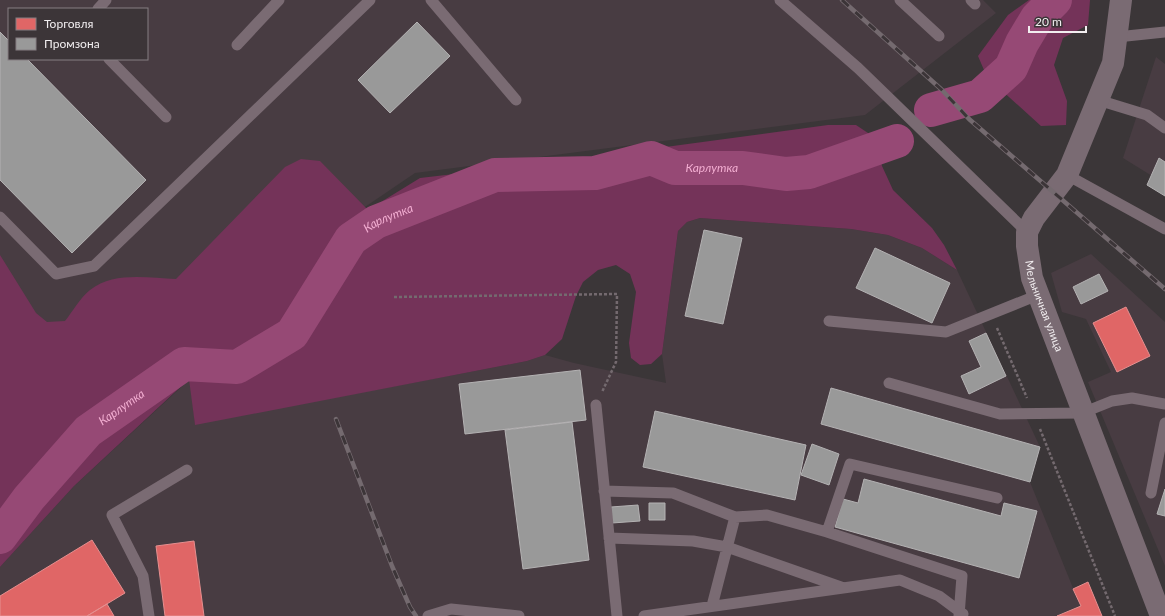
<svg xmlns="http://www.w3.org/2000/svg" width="1165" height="616" viewBox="0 0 1165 616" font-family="Lato,sans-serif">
  <rect width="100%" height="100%" fill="#3b3638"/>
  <path fill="#483c42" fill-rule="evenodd" d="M0 0H983L996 13 865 115 415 173 107 382 0 497ZM9 9H147V59H9Z
    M1156 57 1165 64V184L1123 158Z
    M700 218 851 229 888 235 922 248 957 270 1040 447 1030 482 1073 588 1088 582 1102 616H0V567L74 486 190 379 195 424 527 361 545 355 574 363 666 383 662 354 678 231 687 222Z
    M1091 254 1165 322V566L1088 382 1111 372 1086 319 1062 312 1051 273Z"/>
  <path fill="#743359" d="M1029 0H1090L1088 25 1063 38 1054 65 1067 101 1066 125 1041 126 987 77 978 56 1008 15Z
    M828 125H856L868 133 877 148 882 166 893 190 932 228 944 245 957 270 922 248 888 235 851 229 700 218 687 222 678 231 662 354 651 364 640 365 631 358 629 343 636 292 630 274 616 265 598 270 583 282 576 296 562 339 545 355 527 361 195 425 189 379 74 486 0 567V255L36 313 47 322 65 321C73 311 80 298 90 290 114 271 148 278 176 279L285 167 301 159 320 161 368 210 420 178 524 166Z"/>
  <path fill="#e06666" stroke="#e58f8f" d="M1126 307 1150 356 1117 372 1093 323Z
    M92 540 125 593 87 616H0V596Z
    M194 541 204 616H165L156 546Z
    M1088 582 1102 616H1057L1081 606 1073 589Z
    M107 604 114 616H87Z"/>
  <path fill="#999" stroke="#b4b2b3" d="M417 22 450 56 390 113 358 80Z
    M0 32 9 41V59H27L146 180 72 253 0 180Z
    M1159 158 1165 162V196L1147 185Z
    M704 230 742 238 723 324 685 316Z
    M875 248 950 283 932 323 856 288Z
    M1099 274 1108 291 1081 304 1073 287Z
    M986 333 1006 376 969 394 961 376 981 367 969 341Z
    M580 370 586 420 465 434 459 384Z
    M831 388 1040 447 1030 482 821 424Z
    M655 411 806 445 795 500 643 467Z
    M572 422 589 560 523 569 505 430Z
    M812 444 839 454 829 485 801 475Z
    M864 479 1001 516 1004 503 1037 511 1019 578 835 527 843 499 858 503Z
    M1165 489V516L1157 514Z
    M649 503H665V520H649Z
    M638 505 640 521 612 523 611 507Z"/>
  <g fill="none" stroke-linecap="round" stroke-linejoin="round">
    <g stroke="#964975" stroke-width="34">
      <path d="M931 110 980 96 1011 68 1022 43 1037 18 1055 0"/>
      <path id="s1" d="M0 537 29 498 88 431 184 364 237 367 292 334 351 239 376 222 495 175 595 173 651 158 675 168H743L786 174 809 172 897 141"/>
    </g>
    <path stroke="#746a6f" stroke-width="2.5" stroke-dasharray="3 2" stroke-linecap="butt" d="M394 297 617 294 616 362 602 392
      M997 328 1027 398
      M1040 429 1115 616"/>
    <path stroke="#7a6b73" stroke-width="11" d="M431 0 516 100
      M780 0 858 68 1027 232
      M900 0 939 36
      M971 0 975 4
      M98 9 106 0
      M1117 37 1165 32
      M237 45 279 0
      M109 59 166 117
      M1098 100 1147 115 1165 128
      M1067 175 1165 229
      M0 217 56 274 94 266 370 0
      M829 321 946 332 1038 295
      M889 383 1000 414 1082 413 1112 401 1132 398 1165 404
      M596 405 617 616
      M604 491 673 493 735 517
      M1151 493 1165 423
      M609 538 693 541 727 547 841 587
      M712 606 735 517 767 515 827 532
      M149 616 143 576 112 515 187 470
      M428 616 451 609 519 616
      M644 616 900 580 939 596 963 614
      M959 616 962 576 827 532 850 464 997 498"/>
    <path stroke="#7a6b73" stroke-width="22" id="s2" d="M1121 0 1113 63 1067 175 1034 218 1027 232V246L1032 278 1161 616"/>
    <g stroke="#746a6f" stroke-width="4.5">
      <path id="rail" d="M842 0 942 90 969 119 1165 289
        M336 419 392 566 410 607 416 616"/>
    </g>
    <use href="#rail" stroke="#3c3538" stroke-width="3" stroke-dasharray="9" stroke-linecap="butt"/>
  </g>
  <g text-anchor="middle" stroke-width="4" stroke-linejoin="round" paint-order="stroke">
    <g font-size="11" fill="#f2eef0" stroke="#3c3538">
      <text dy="4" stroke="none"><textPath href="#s2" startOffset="331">Мельничная улица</textPath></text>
    </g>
    <g font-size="12" font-style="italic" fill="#f2add1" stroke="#3c3538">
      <text dy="4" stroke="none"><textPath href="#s1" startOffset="863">Карлутка</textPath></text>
      <text dy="4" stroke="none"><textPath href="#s1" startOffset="527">Карлутка</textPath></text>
      <text dy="4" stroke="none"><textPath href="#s1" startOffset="179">Карлутка</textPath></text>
    </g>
  </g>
  <rect x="8" y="8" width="140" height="52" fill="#3c3538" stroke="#857f82"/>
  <rect x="16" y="18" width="20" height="12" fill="#e06666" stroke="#857f82"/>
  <text x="44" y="28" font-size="12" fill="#f2eef0">Торговля</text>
  <rect x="16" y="38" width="20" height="12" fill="#999999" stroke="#857f82"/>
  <text x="44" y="48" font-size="12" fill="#f2eef0">Промзона</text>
  <path d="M1029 26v6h57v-6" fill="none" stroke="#f2eef0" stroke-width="2"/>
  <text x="1035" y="26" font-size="12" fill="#f2eef0" stroke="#3c3538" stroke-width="3" paint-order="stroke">20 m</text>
</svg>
